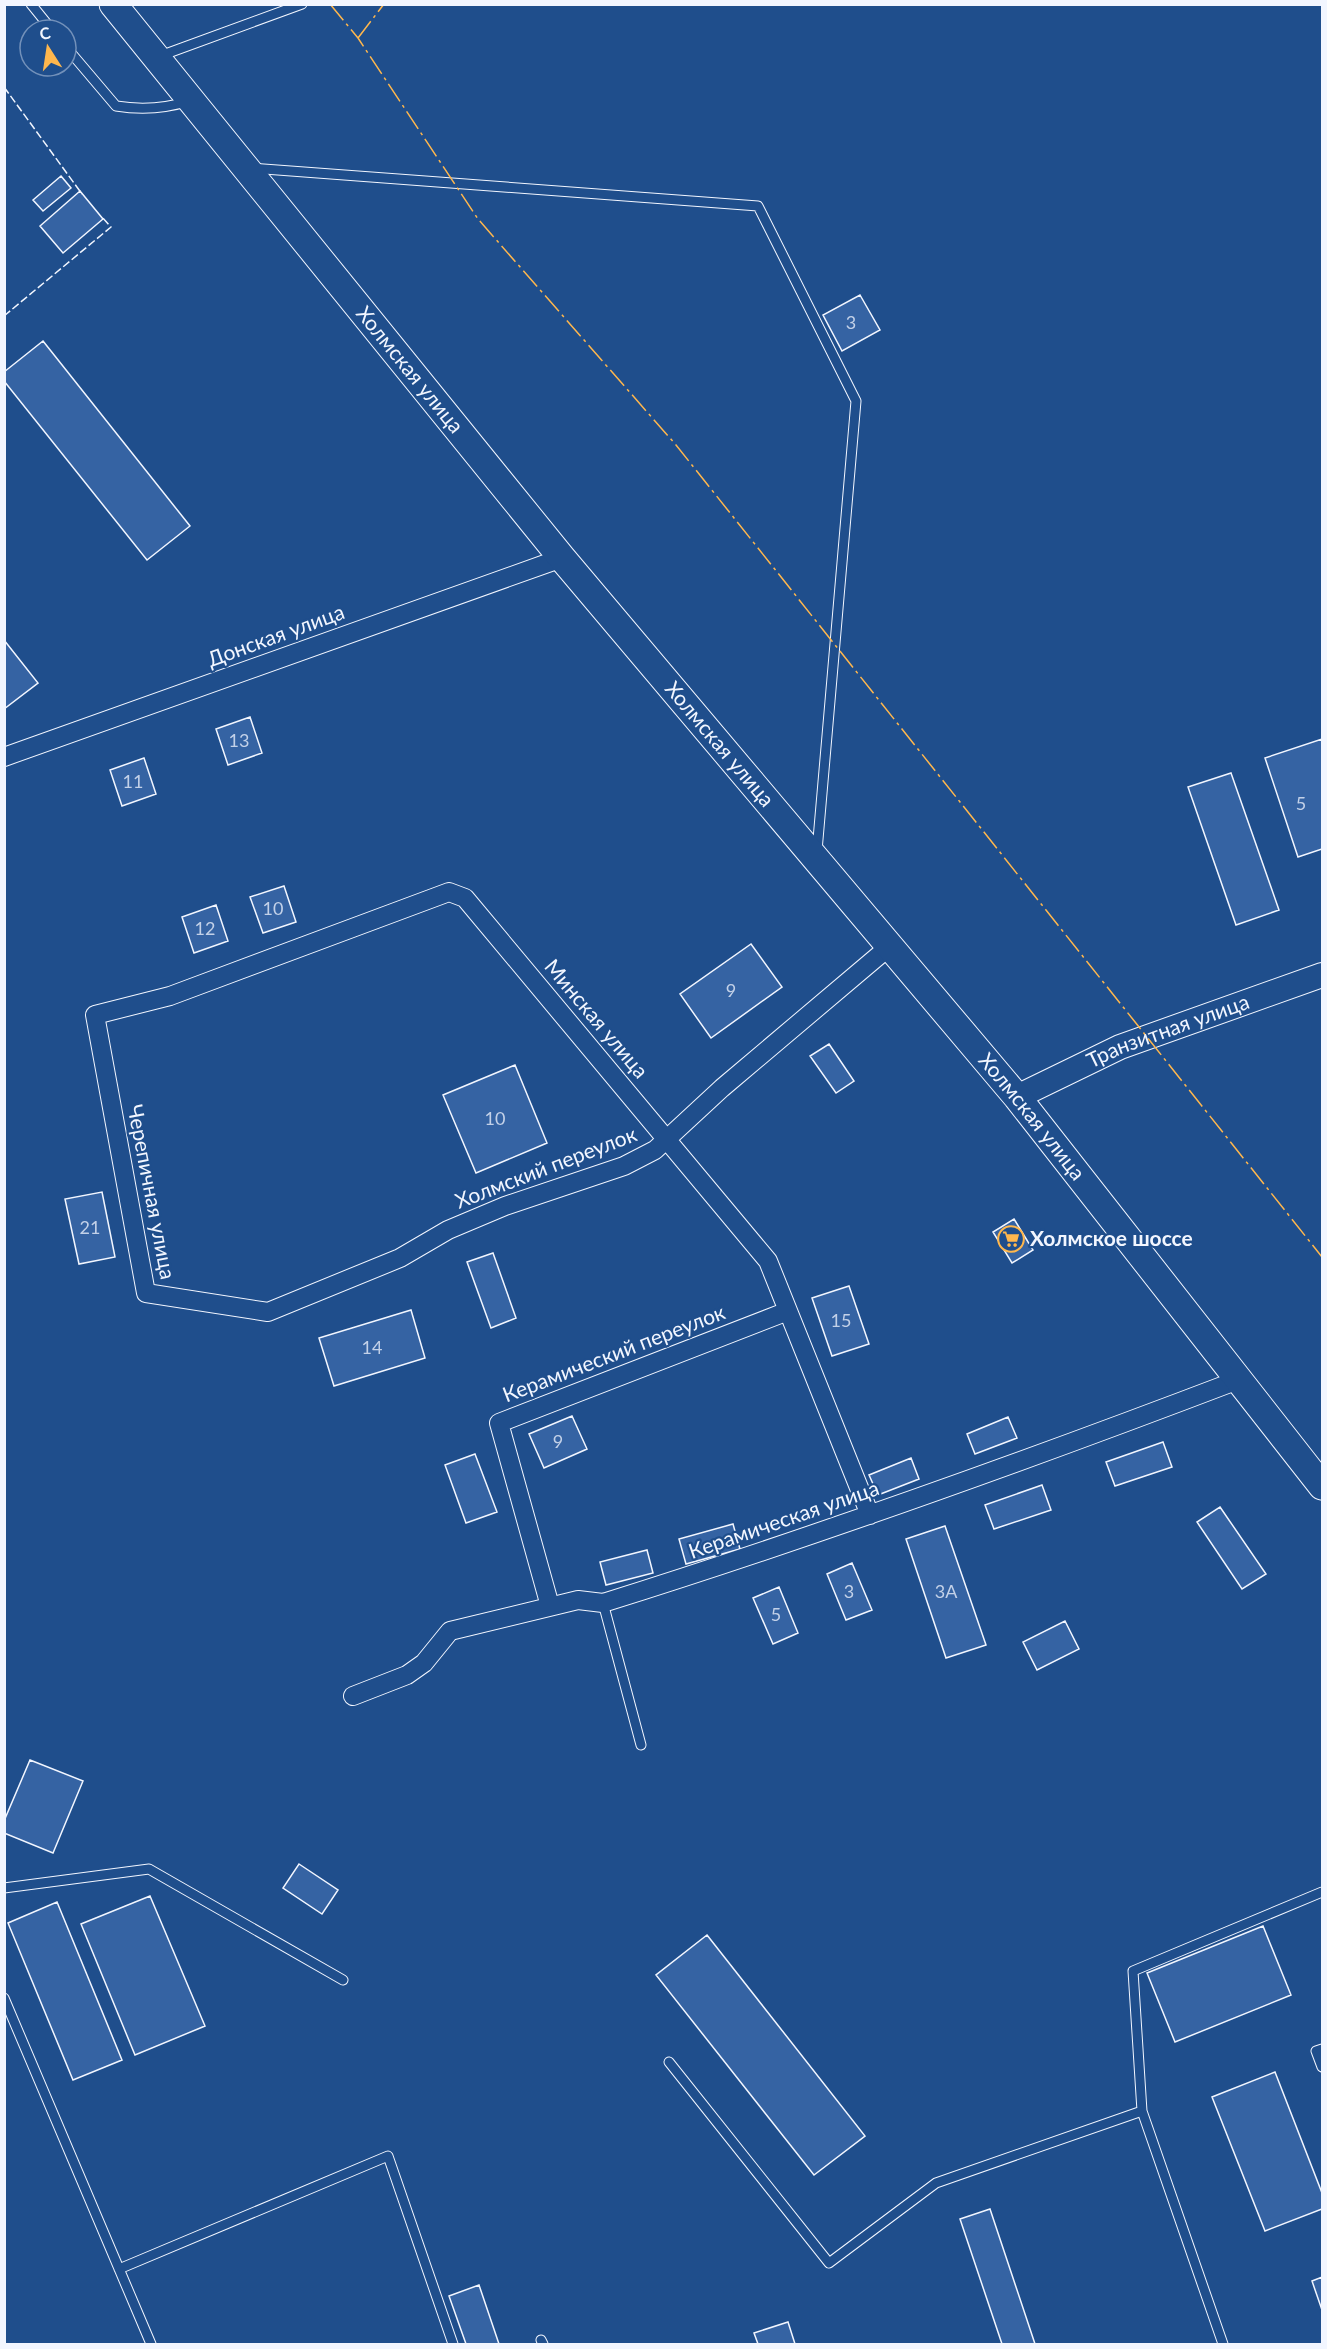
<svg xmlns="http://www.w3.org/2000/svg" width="1327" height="2349" viewBox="0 0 1327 2349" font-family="Lato,sans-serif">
  <rect width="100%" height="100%" fill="#1f4e8c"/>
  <path fill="#3563a3" stroke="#f2f6ff" stroke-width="1.5" d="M61 176 71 188 43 211 33 200Z
    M80 191 103 219 63 253 40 226Z
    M860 295 880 330 842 351 823 315Z
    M43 341 190 526 147 560 4 381V372Z
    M4 640 38 683 4 709Z
    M250 717 262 753 228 765 216 729Z
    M1322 739V849L1298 857 1265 758Z
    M144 758 156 794 122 806 110 770Z
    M1231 773 1279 910 1236 925 1188 787Z
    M284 886 296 922 263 933 250 897Z
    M216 905 228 941 194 953 182 917Z
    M751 944 782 987 711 1038 680 994Z
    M829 1044 854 1081 836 1093 810 1056Z
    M515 1065 547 1143 476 1173 443 1095Z
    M102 1192 115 1257 79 1264 65 1199Z
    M1014 1219 1033 1250 1012 1263 993 1232Z
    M493 1253 516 1318 491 1328 467 1262Z
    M849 1286 869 1344 832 1356 812 1298Z
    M411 1310 425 1358 334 1386 319 1338Z
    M572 1416 587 1449 544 1468 529 1434Z
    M1008 1417 1017 1438 975 1454 967 1434Z
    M1163 1442 1172 1467 1115 1486 1106 1462Z
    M475 1454 497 1512 466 1523 445 1465Z
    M911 1458 919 1479 878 1495 869 1475Z
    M1042 1485 1051 1510 994 1529 985 1505Z
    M1220 1507 1266 1574 1242 1589 1197 1522Z
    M733 1524 740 1549 686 1564 679 1539Z
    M945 1526 986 1645 946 1658 906 1539Z
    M647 1550 653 1573 606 1585 600 1562Z
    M852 1563 872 1610 846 1620 827 1574Z
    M779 1587 798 1633 773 1644 753 1598Z
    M1065 1621 1079 1649 1037 1670 1023 1642Z
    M30 1760 83 1781 53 1853 4 1833V1821Z
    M299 1864 338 1890 322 1914 283 1888Z
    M150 1896 205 2026 135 2055 81 1924Z
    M57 1902 122 2060 73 2080 8 1923Z
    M1263 1926 1291 1995 1175 2042 1147 1973Z
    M707 1935 865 2136 814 2175 656 1975Z
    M1275 2072 1322 2193V2209L1265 2231 1212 2097Z
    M990 2209 1035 2344H1002L960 2219Z
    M1322 2277V2310L1312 2281Z
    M479 2285 499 2344H466L449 2296Z
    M788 2322 795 2344H758L754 2333Z"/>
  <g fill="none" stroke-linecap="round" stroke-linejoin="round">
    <g stroke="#f2f6ff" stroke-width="11">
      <path id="service" d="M31 4 52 30
        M66 47 116 106C141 110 164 109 189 101
        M160 56 302 4
        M252 168 758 206 856 401 817 851
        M603 1603 641 1745
        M4 1888 149 1869 343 1980
        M4 1998 151 2344
        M1322 2049 1316 2051 1322 2067
        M669 2062 829 2263 936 2183 1142 2111
        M119 2269 388 2156 453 2344
        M541 2340 543 2344
        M1223 2344 1142 2111 1133 1971 1322 1892"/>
    </g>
    <g stroke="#f2f6ff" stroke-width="20">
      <path id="minor" d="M4 757 562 558
        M870 1515 768 1261 465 898 449 892 170 996 95 1015 146 1293 268 1312 400 1258 448 1230 505 1206 624 1166 655 1150 722 1088 890 946
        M550 1606 499 1423 788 1311
        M353 1696 407 1675 424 1663 450 1631 578 1600 603 1603C817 1536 1028 1460 1238 1380"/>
    </g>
    <g stroke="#f2f6ff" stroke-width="26">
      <g id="secondary">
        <path id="s1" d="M1017 1097 1120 1047 1322 975"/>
      </g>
    </g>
    <g stroke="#f2f6ff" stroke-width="29">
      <g id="primary">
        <path id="s2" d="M113 4 562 558 1017 1097 1322 1486"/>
      </g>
    </g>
    <use href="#service" stroke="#1f4e8c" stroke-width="9"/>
    <use href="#minor" stroke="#1f4e8c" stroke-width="18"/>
    <use href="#secondary" stroke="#1f4e8c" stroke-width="24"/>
    <use href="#primary" stroke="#1f4e8c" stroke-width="27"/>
    <path stroke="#f2f6ff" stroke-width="1.5" stroke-dasharray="8 3" stroke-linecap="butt" d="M4 87 82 194
      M4 316 111 227 102 217"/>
    <path stroke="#ffb74d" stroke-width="1.5" stroke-dasharray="21 4.5 3 4.5" stroke-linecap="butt" d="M330 4 358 38 478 219 676 445 1322 1257
      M358 38 384 4"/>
  </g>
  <defs>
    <g id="supermarket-ring" transform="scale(1.35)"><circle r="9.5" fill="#1f4e8c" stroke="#ffb74d" stroke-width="1.5"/><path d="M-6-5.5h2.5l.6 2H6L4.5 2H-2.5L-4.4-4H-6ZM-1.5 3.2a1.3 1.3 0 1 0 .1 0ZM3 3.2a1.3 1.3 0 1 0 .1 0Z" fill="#ffb74d"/></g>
  </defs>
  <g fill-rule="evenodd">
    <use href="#supermarket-ring" x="1011" y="1239"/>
  </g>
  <g text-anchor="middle" stroke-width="4.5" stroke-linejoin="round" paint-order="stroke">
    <g font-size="18" fill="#c3d1e8">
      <text x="851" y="329">3</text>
      <text x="239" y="747">13</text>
      <text x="133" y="788">11</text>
      <text x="1301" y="810">5</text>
      <text x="273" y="915">10</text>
      <text x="205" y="935">12</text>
      <text x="731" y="997">9</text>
      <text x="495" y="1125">10</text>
      <text x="90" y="1234">21</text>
      <text x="841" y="1327">15</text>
      <text x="372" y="1354">14</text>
      <text x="558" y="1448">9</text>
      <text x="849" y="1598">3</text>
      <text x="946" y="1598">3А</text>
      <text x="776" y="1621">5</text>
    </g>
    <g font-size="21" fill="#f2f6ff" stroke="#1f4e8c">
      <text dy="7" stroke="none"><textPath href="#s2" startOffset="471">Холмская улица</textPath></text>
      <text transform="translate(276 636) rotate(-20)" y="7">Донская улица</text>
      <text dy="7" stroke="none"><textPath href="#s2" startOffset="957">Холмская улица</textPath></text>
      <text transform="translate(596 1019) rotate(50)" y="7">Минская улица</text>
      <text dy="7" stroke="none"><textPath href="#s1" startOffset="165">Транзитная улица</textPath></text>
      <text dy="7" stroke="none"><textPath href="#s2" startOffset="1443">Холмская улица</textPath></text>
      <text transform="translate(546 1168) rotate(-21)" y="7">Холмский переулок</text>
      <text transform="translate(151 1192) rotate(79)" y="7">Черепичная улица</text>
      <text transform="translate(614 1354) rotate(-21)" y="7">Керамический переулок</text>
      <text transform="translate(784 1520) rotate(-19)" y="7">Керамическая улица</text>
    </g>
    <g font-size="21" font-weight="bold" fill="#f2f6ff" stroke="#1f4e8c" text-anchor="start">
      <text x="1030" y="1246">Холмское шоссе</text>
    </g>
  </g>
  <rect width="1327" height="2349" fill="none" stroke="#f2f6ff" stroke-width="12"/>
  <g transform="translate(48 48) rotate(348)"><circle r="28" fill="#1f4e8c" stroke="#7391ba" stroke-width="1.5"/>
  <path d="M0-4.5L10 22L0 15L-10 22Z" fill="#ffb74d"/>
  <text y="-9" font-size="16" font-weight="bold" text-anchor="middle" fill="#f2f6ff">С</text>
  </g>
</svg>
